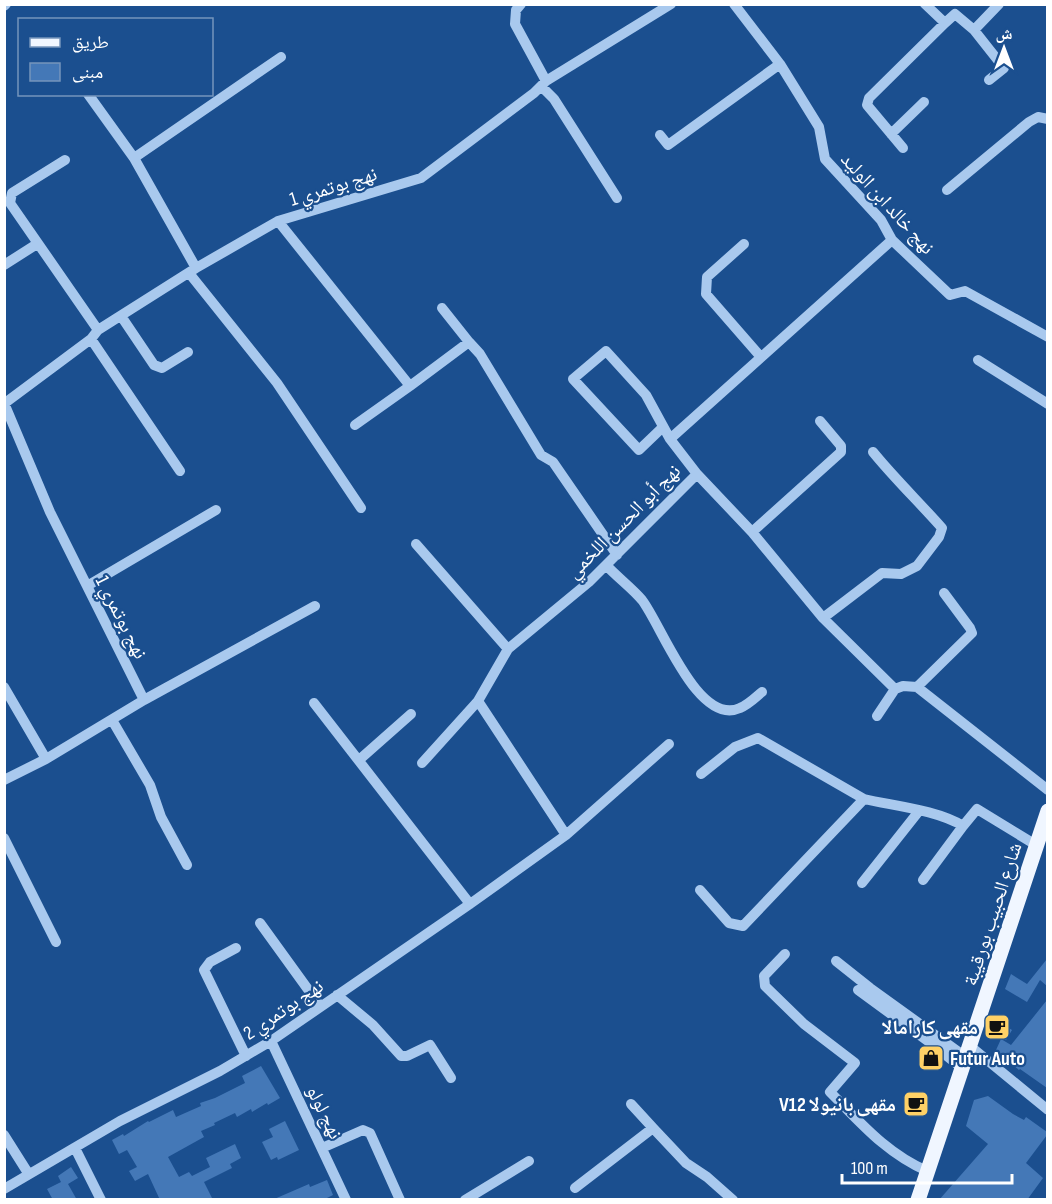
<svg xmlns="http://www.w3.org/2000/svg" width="1052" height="1204" viewBox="0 0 1052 1204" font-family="'Sofia Sans Condensed','Noto Naskh Arabic',sans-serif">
  <rect width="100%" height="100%" fill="#1b4f8f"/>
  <path fill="#4478b7" d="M1047 959V986L1040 980 1027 1002 1005 989 1011 974 1027 984Z
    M1047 1000V1088L1020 1069 1019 1070 996 1050 1001 1039 1011 1045Z
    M996 1020 1012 1030 1006 1040 992 1032Z
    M261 1066 280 1098 268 1105 267 1103 252 1112 251 1109 237 1117 235 1113 214 1123 215 1125 201 1131 204 1137 168 1157 179 1177 189 1172 192 1176 210 1167 206 1158 235 1144 241 1158 230 1164 232 1168 204 1182 213 1200H160L148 1174 135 1181 129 1171 137 1167 127 1150 119 1154 112 1140 123 1134 124 1136 148 1121 149 1122 173 1110 176 1117 201 1106 200 1103 215 1098 245 1083 242 1076Z
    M988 1096 1013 1114 1024 1120 1026 1117 1047 1132V1135L1026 1163 1043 1178 1027 1200H939L988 1144 966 1126 974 1100Z
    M285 1121 299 1150 278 1160 277 1157 271 1160 262 1142 273 1137 269 1129Z
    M71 1167 78 1178 68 1184 77 1200H53L47 1189 61 1182 58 1176Z
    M327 1180 333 1195 323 1200H272L309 1184 310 1187Z"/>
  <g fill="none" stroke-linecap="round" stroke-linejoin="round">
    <path stroke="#a9c9ee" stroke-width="10" d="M521 4 516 10 515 24 546 81
      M734 4 780 64 819 127 825 159 881 220 892 240 950 295 965 291 1048 337
      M925 4 945 23 955 14 974 30
      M4 6 6 4
      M989 80 1004 68 974 30 999 4
      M541 86 554 99 617 198
      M88 94 134 158 196 268
      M891 134 924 102
      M660 135 668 145 780 64
      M903 148 867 105 869 98 945 23
      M134 158 281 57
      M65 160 12 193 10 203 98 330
      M947 190 1029 122 1038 117 1048 119
      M278 221 410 386 469 342 480 354 541 455 553 462 617 555
      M744 244 707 277 706 294 760 356
      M4 265 37 244
      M189 273 277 383 361 508
      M442 308 469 342
      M121 316 154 365 162 368 188 352
      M91 339 180 471
      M978 360 1048 404
      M4 403 50 512 144 700
      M5 403 91 339 98 330 196 268 278 221 421 178 534 93 546 81 671 4
      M355 425 410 386
      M663 427 639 450 573 379 606 351 646 395 670 439
      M697 474 752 532 823 618 895 689 903 686 917 687 1048 790
      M752 532 841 452V446L820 421
      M416 544 508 649
      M606 565C617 577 632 588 642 600 662 626 698 727 740 708 748 705 756 697 762 692
      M87 586 216 510
      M823 618 882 573 901 574 917 566 939 537 942 528C919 502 895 479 873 452
      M4 687 46 759
      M917 687 972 633 970 628 944 593
      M314 703 470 904
      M877 716 895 689
      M112 720 150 785 161 817 187 865
      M359 760 411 714
      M422 763 478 701
      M701 774 735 747 758 738 864 799
      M4 780 46 759 144 700 315 606
      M566 835 478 701 508 649 589 582 697 474 670 439 892 240
      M4 838 56 942
      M923 880 963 826
      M862 883 919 811
      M700 890 729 923 743 926 864 799C894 806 937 810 963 826L977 809 1036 845
      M260 923 320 1006
      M236 948 210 962 204 970 246 1056
      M785 954 764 976 765 986 804 1024 855 1063 830 1092C861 1123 886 1153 927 1171
      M836 961 870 988 967 1058
      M858 990 936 1047 963 1069
      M337 995 373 1025 401 1056H407L430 1045 451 1078
      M271 1041 346 1200
      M970 1046 1048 1110
      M631 1104 653 1128
      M4 1135 28 1173
      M75 1148 101 1200
      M322 1148 363 1130 370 1133 400 1200
      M575 1188 653 1128 686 1163 707 1177 733 1200
      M4 1189 120 1121 220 1071 271 1041 470 904 566 835 669 744
      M465 1200 529 1161"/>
    <path stroke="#f0f6ff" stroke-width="15" d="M918 1200 1048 811"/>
  </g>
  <defs>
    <g id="cafe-square" transform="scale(1.35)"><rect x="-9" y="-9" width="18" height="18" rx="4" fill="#ffd166" stroke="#1b4f8f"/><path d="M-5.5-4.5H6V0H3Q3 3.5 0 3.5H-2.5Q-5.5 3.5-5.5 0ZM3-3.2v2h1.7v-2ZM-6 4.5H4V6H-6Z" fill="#111"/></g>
    <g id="shop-square" transform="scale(1.35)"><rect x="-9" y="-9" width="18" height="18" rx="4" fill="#ffd166" stroke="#1b4f8f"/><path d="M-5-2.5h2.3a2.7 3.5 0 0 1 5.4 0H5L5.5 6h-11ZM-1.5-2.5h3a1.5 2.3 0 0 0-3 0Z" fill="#111"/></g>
  </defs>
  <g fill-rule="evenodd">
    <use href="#cafe-square" x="997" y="1027"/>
    <use href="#shop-square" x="931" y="1058"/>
    <use href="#cafe-square" x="916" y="1104"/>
  </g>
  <g text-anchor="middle" stroke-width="4.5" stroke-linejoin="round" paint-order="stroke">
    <g font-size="20" fill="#fff" stroke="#1b4f8f">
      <text transform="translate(333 186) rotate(-17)" y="7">نهج بوتمري 1</text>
      <text transform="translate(888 203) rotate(48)" y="7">نهج خالد ابن الوليد</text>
      <text transform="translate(623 521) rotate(-45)" y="7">نهج أبو الحسن اللخمي</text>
      <text transform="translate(122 617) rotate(63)" y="7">نهج بوتمري 1</text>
      <text transform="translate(992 914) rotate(-72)" y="7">شارع الحبيب بورقيبة</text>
      <text transform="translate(283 1009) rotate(-34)" y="7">نهج بوتمري 2</text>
      <text transform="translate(325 1112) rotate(64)" y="7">نهج لولو</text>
    </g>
    <g font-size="20" font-weight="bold" fill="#fff" stroke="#1b4f8f" text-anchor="end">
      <text x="978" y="1034">مقهى كارامالا</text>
      <text x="950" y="1065" text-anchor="start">Futur Auto</text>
      <text x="896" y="1111">V12 مقهى بانيولا</text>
    </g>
  </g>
  <rect width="1052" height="1204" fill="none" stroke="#ffffff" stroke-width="12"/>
  <rect x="18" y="18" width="195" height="78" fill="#1b4f8f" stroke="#7695bc" stroke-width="1.5"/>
  <rect x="30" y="38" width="30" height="9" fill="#f0f6ff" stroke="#7695bc" stroke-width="1.5"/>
  <text x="72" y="48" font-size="18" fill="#ffffff">طريق</text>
  <rect x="30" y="63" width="30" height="18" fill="#4478b7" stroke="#7695bc" stroke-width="1.5"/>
  <text x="72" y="78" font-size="18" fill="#ffffff">مبنى</text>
  <g transform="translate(1004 48)" stroke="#1b4f8f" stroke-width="4.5" paint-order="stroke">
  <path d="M0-4.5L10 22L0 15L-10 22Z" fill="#ffffff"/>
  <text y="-9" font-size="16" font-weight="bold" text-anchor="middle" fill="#ffffff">ش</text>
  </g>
  <path d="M842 1174v9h170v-9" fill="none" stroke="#ffffff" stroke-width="3"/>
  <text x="851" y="1174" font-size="18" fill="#ffffff" stroke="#1b4f8f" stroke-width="4.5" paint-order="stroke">100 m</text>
</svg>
